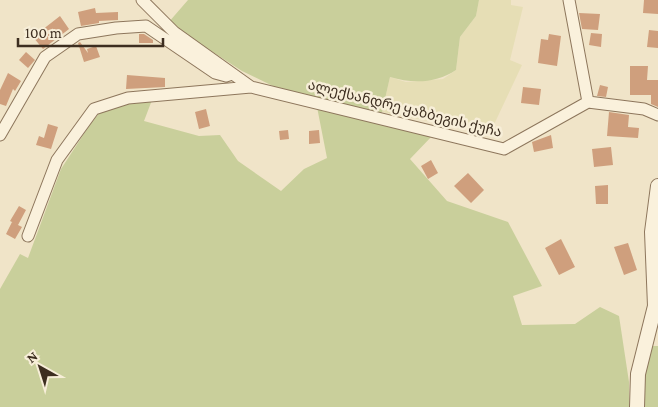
<svg xmlns="http://www.w3.org/2000/svg" width="658" height="407" viewBox="0 0 658 407" font-family="'Crimson Pro','Noto Sans Georgian',serif">
  <rect width="100%" height="100%" fill="#f0e4c8"/>
  <path fill="#e6deb5" d="M479 0H511V5L523 7 510 60 522 65 490 133 382 112 390 77 406 82 443 79 456 70 460 37 476 16Z"/>
  <path fill="#c9cf9b" d="M188 0H479L476 16 460 37 456 70C437 83 413 84 390 77L382 112 376 121 433 135 410 159 447 201 508 222 542 286 513 296 522 325 575 324 600 307 619 316 629 382V407H0V289L20 254 28 258 61 169 89 126 100 112 129 102 152 100 144 121 199 136 220 135 238 161 281 191 304 169 327 158 317 107 318 99 275 87 242 71 168 23Z
    M651 346H658V407H643V380Z"/>
  <path fill="#cf9f7d" d="M644 0H658V14L643 13Z
    M95 8 96 13 118 12V20L99 21V23L81 26 78 12Z
    M579 13 600 14 598 30 582 29Z
    M60 16 69 29 43 49 33 37Z
    M649 30 658 31V48L647 47Z
    M591 33 602 34 601 47 589 45Z
    M139 34H144L153 40V43H139Z
    M549 34 561 36 557 66 538 63 541 39 548 40Z
    M80 42 88 53 87 49 96 46 100 57 84 62 78 43Z
    M26 52 35 60 28 68 19 60Z
    M630 66H648L647 80H658V107L651 104V95H630Z
    M8 73 21 81 15 91 13 89 6 106 0 104V90Z
    M127 75 165 78V87L126 89Z
    M600 85 608 87 606 97 597 96Z
    M523 87 541 89 539 105 521 103Z
    M206 109 210 126 199 129 195 112Z
    M609 112 629 115 628 127 639 128 638 138 607 136Z
    M48 124 58 127 51 149 36 145 39 136 44 138Z
    M288 130 289 139 280 140 279 131Z
    M319 130 320 143 309 144V131Z
    M551 135 553 148 534 152 532 142Z
    M611 147 613 165 594 167 592 149Z
    M431 160 438 173 428 179 421 166Z
    M468 173 484 190 471 203 454 186Z
    M608 185V204H596L595 186Z
    M19 206 26 210 18 225 22 227 15 239 6 234 12 222 18 225 10 221Z
    M561 239 575 267 559 275 545 248Z
    M628 243 637 270 624 275 614 247Z"/>
  <g fill="none" stroke-linecap="round" stroke-linejoin="round">
    <g stroke="#8d765c" stroke-width="13">
      <path id="minor" d="M142 0 174 32 251 87
        M569 0 588 102
        M588 102 644 109 658 115
        M0 135 45 57 78 34 116 28 146 26 215 73 226 76 232 74
        M28 236 57 160 94 109 128 98 251 87 504 149 588 102"/>
    </g>
    <g stroke="#8d765c" stroke-width="16">
      <path id="tertiary" d="M637 407 638 374 655 306 652 232 658 186"/>
    </g>
    <use href="#minor" stroke="#faf1dc" stroke-width="11"/>
    <use href="#tertiary" stroke="#faf1dc" stroke-width="14"/>
  </g>
  <g text-anchor="middle" stroke-width="5" stroke-linejoin="round" paint-order="stroke">
    <g font-size="14" fill="#3d2e20" stroke="#f7eed8">
      <text transform="translate(405 108) rotate(14)" y="5">ალექსანდრე ყაზბეგის ქუჩა</text>
    </g>
  </g>
  <g transform="translate(40 367) rotate(321)" stroke="#f7eed8" stroke-width="4" paint-order="stroke">
  <path d="M0-4L9 19L0 12L-9 19Z" fill="#3d2e20"/>
  <text y="-8" font-size="14" font-weight="bold" text-anchor="middle" fill="#3d2e20">N</text>
  </g>
  <path d="M18 38v8h145v-8" fill="none" stroke="#3d2e20" stroke-width="2.5"/>
  <text x="25" y="38" font-size="15" fill="#3d2e20" stroke="#f7eed8" stroke-width="4" paint-order="stroke">100 m</text>
</svg>
